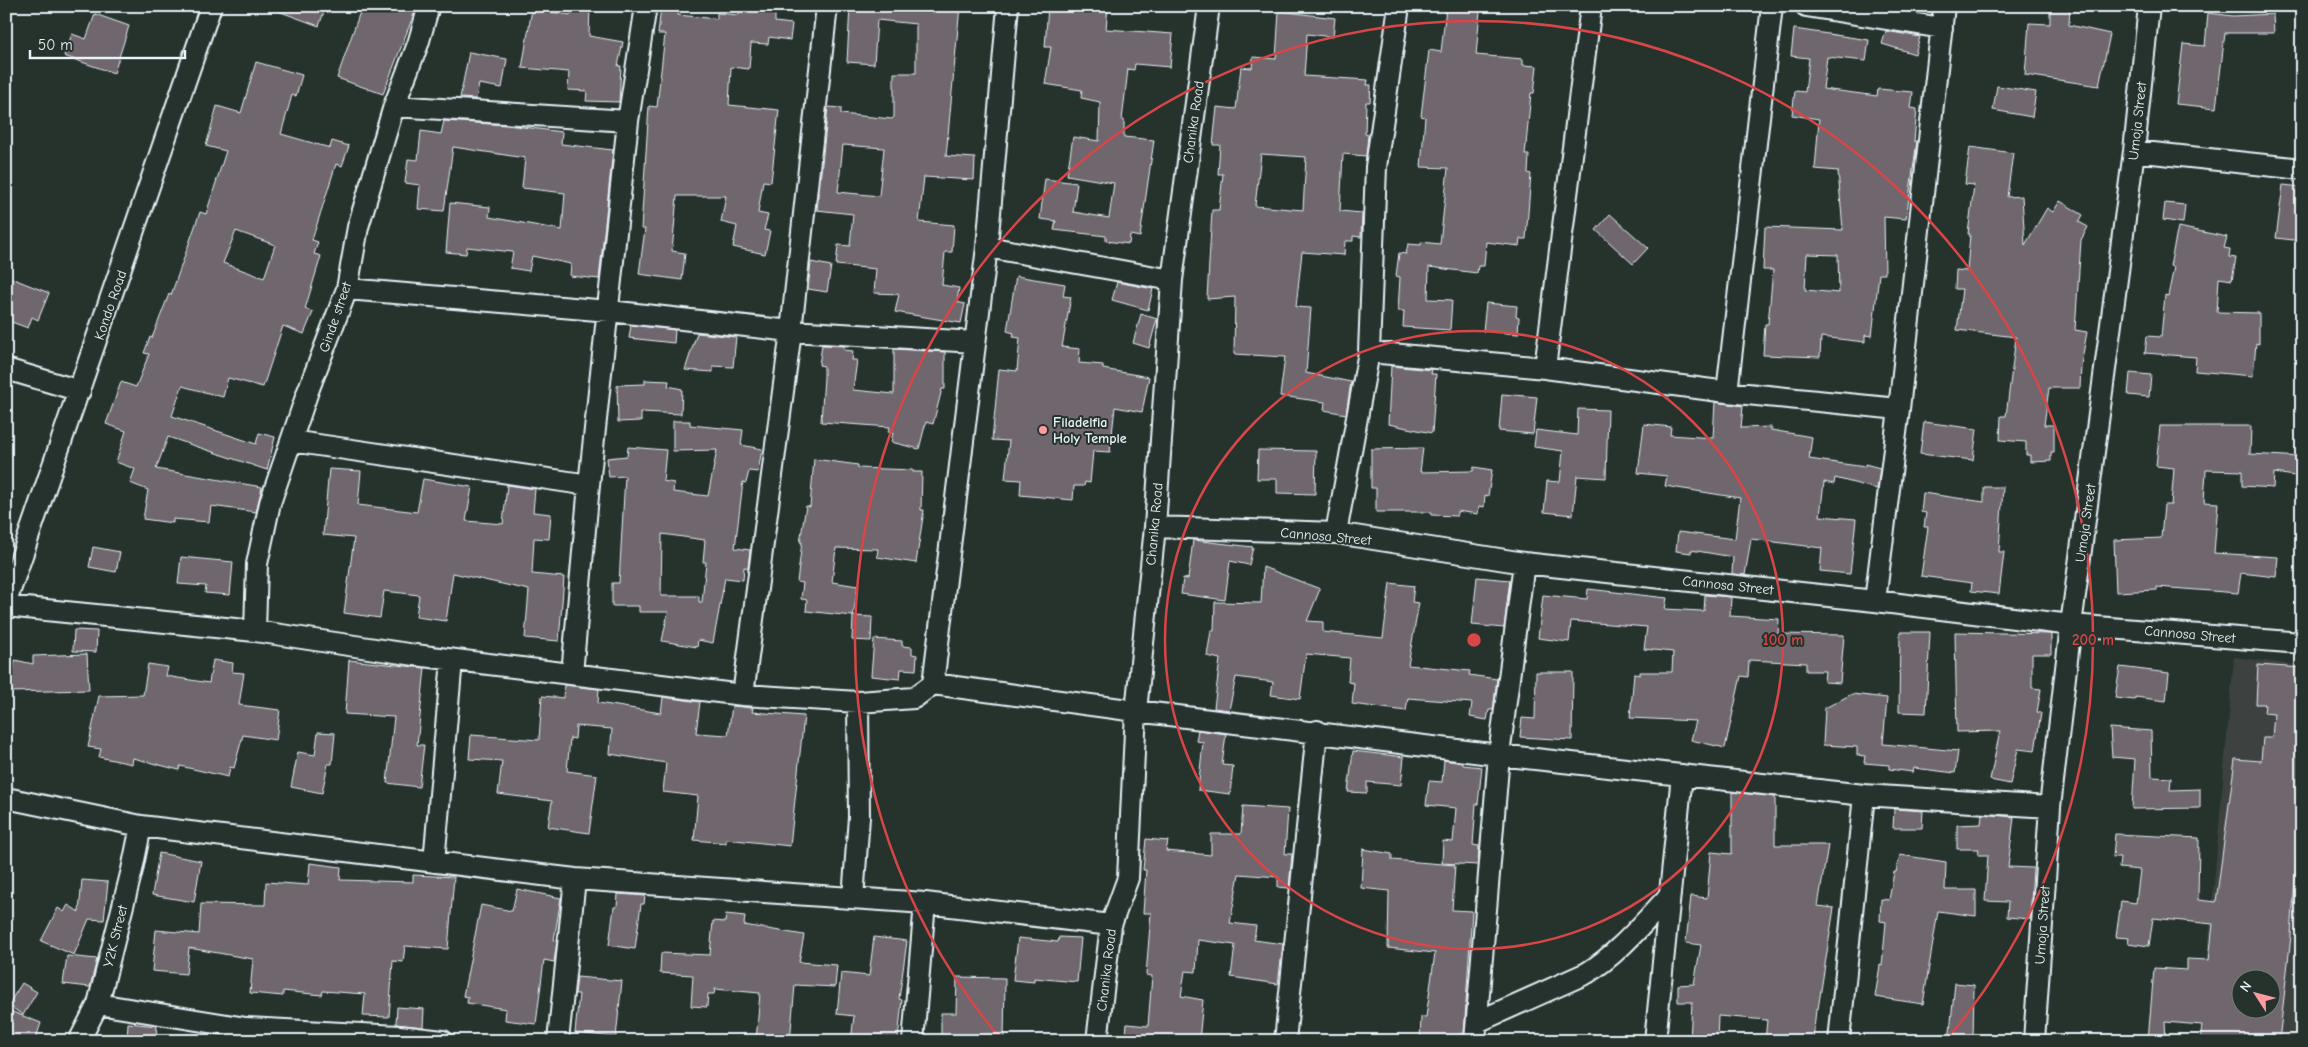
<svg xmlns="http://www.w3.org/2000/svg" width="2308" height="1047" viewBox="0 0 2308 1047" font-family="'Comic Neue',sans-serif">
  <rect width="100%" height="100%" fill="#26332d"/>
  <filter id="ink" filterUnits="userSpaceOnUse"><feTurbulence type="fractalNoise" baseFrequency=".02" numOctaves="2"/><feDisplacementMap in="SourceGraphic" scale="10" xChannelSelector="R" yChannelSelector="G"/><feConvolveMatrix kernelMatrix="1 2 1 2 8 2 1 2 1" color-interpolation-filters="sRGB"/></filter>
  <g filter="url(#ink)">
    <path fill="#3c4240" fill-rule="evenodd" d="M2234 657 2302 666V1041H2200ZM2240 980H2270V1010H2240Z"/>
    <path fill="#6f666e" stroke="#e8f1f8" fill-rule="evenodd" d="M270 6H326L319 26 270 8Z
      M362 6H417L383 94 337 78Z
      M571 6H590L589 36 623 42 618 66H621L619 102 586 101 587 91 568 90 569 72 522 68 532 9 571 15Z
      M661 6H679L678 15 717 19V13L739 15V10L743 11V6H775V22L792 24 790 40 769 37 768 44 751 43 749 69 731 67 729 105 779 110 771 182 763 181 758 213 768 215 764 230 770 231 765 254 733 247 737 226 721 222 726 196H677L672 251 685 253 682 280 639 274 645 229H641L649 106 657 107 665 34H658Z
      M850 6H960L946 156 975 158 974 180 924 177 919 222 954 225 952 252H945L942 285 959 288 957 302 965 304 961 323 895 312 899 294 874 293 876 269 836 265 838 245 850 246 853 214 817 210 828 107 841 108V114L892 119 894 117V73H916V24L877 20 874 64 847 62ZM843 145 884 148 879 196 838 192Z
      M1048 6H1108L1106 29 1173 34 1170 67 1135 64 1134 70 1128 69 1122 120H1124V137L1154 140 1140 237 1130 235 1129 244 1106 241V236L1054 230 1056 221 1040 219 1045 179 1077 183 1073 212 1109 218 1114 183 1067 175 1073 137 1099 141 1100 102 1081 98 1082 90 1045 84 1051 47H1045Z
      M2050 6H2070L2069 25 2110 34 2099 86 2025 75 2029 23 2050 24Z
      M1446 8 1480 11 1476 55 1523 59V65L1537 66 1534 93H1531L1525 155H1529L1528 173 1531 174 1526 239H1520L1519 246 1486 242 1484 266H1478L1477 273 1429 267 1428 299 1452 300 1450 330 1403 327 1404 311H1398L1400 277 1396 276 1399 253 1406 254 1408 244 1421 245V242L1440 244 1448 168 1421 167 1425 117 1421 116 1429 50 1441 52Z
      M1279 11 1335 18 1333 37 1307 34 1304 76 1368 80 1367 85H1371L1370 102H1366L1365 134 1368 135 1366 156 1343 154 1340 211 1362 213 1361 237 1353 236V241H1345L1344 255 1302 252 1296 307 1311 308 1306 373 1351 382 1346 414 1324 410 1325 402 1280 396 1285 357 1234 354 1235 297 1207 299 1212 210H1219L1223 174H1218L1220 145H1213L1217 107 1236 109 1241 67 1252 68 1253 57 1276 59ZM1261 154 1306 157 1303 210 1255 206Z
      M2208 13 2233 16 2273 14 2274 33H2225L2216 108 2176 104 2183 44 2205 46Z
      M95 14 129 26 114 73 64 56 72 34 86 39Z
      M1794 29 1869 40 1866 61 1827 57 1823 89 1877 96 1878 89 1913 92 1911 108 1917 109 1914 141H1917L1906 219 1884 217 1885 274H1879L1872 336 1865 335V342L1821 337 1820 357 1763 355 1765 324H1768L1773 270H1763L1765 227 1843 230 1838 171 1815 169 1819 119 1792 115 1795 91 1805 92 1809 58 1791 56ZM1807 254 1838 255 1839 293 1805 290Z
      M1886 31 1920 37 1915 54 1882 44Z
      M469 52 507 59 502 88 479 84 476 99 460 98Z
      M256 62 302 75 296 96 292 95 281 134 330 148 332 141 349 146 342 166 336 164 312 240 318 242 314 254 321 256 305 309 313 312 304 334 283 326 263 387 228 378 223 397 182 386 172 416 256 444 259 433 275 437 267 470 168 437 156 469 262 487 256 512 211 506 209 522 173 519V523L143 519 148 490 130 483 135 469 116 462 126 431 106 424 121 382 136 387 149 354 144 353 150 337 152 338 169 294 171 295 200 212 206 214 226 151 206 146 217 106 241 113ZM236 231 275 245 264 278 223 263Z
      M1997 86 2036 92 2032 117 1993 110Z
      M444 121 507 125 562 132 561 144 613 150 599 279 570 276 571 264 532 256 529 271 510 268 513 252 467 247 466 254 446 252 450 203 490 207 489 217 562 230 565 193 522 188 525 158 453 147 444 211 418 209 420 185 405 183 408 159 418 160 421 131 441 134Z
      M1970 147 2013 153 2007 197 2022 196 2025 245 2047 208 2053 212 2060 201 2083 215 2079 222 2088 227 2081 240 2075 330 2087 332 2081 365 2080 388H2049L2044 425H2054V453H2051V461L2030 462V455H2026V442L2000 440 2001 416H2006L2016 337 1957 330 1962 289H1955L1956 270 1967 271 1970 234H1968L1974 185 1965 184Z
      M2283 185 2302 187V241L2276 238Z
      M2165 203 2185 205 2183 223 2163 220Z
      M1610 214 1648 248 1633 264 1596 230Z
      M2178 227 2227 237 2224 248 2230 249 2229 257 2236 258 2232 280 2219 278 2217 312 2259 313V344L2256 343 2253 376 2195 371 2196 357 2145 353 2147 336 2161 337 2165 295 2168 296 2174 267 2170 266Z
      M811 262 831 266 827 292 808 289Z
      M6 276 49 293 38 320 32 317 28 328 6 320Z
      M1016 276 1065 284 1063 296 1071 297 1062 347 1080 349 1079 363 1103 365V369L1149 377 1142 412 1115 407 1110 452 1093 451 1090 483 1085 482 1084 486H1074L1073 500 1020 495 1021 480 1005 479 1009 441 992 440 999 369 1017 371 1020 338 1013 337 1014 333 1007 331Z
      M1117 282 1153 289 1148 310 1112 300Z
      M1486 303 1517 306 1516 316 1519 317 1518 334 1483 331Z
      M1141 314 1157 319 1149 348 1133 343Z
      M631 325 675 330 674 343 629 338Z
      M697 333 736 337 733 367 713 366V372L685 370Z
      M822 345 844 346V350L853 351 852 360H857L853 390 894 394V349L945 352V389H942L933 424 926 422 919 449 891 442 893 433 888 432 890 427 821 422 824 377V366L819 365Z
      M1391 366 1432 370 1431 374H1436L1432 433 1388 424Z
      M2130 373 2151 375 2149 397 2128 395Z
      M645 380 669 381 668 386 682 389 681 414 641 412V421L618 422 617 385 645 384Z
      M1502 394 1537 397 1533 434 1499 431Z
      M1715 402 1743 406 1741 428 1771 427V430L1812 437 1809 459 1865 467V464L1880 468 1877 489 1835 478 1834 484 1824 482 1820 516 1856 519 1850 574 1820 571 1822 548 1751 539 1745 575 1732 574 1733 557 1691 550V553L1676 551 1678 532 1735 539 1740 498 1665 486 1667 476 1638 473 1644 424 1671 427 1670 435 1713 438Z
      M1578 409 1608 410 1606 478 1577 476 1573 515 1544 512 1547 481 1560 482 1563 451 1534 447 1536 430 1577 435Z
      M673 421H690V425L743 430 741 445 762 449 758 472 749 471 746 483 743 482 735 548 750 550 748 568 744 567 743 580 725 578 713 643 698 640 697 647 662 641 668 612H639V606H612V583H619L625 476 609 477 607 458 627 456 628 447 666 450 663 481 674 483 673 492 708 496 717 450 673 451ZM662 534 705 540 703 562H706L702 602H699V596H661Z
      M1924 422 1977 429 1973 460 1920 454Z
      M2160 426H2251L2250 454 2302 457V477L2274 473 2273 488 2242 486V471L2206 470 2204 502 2218 503 2214 553 2278 557 2276 577 2241 573 2238 593 2157 587V590L2116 592 2114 540 2161 538 2164 505H2171L2174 468 2156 466Z
      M1423 448 1420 472 1473 471 1474 467 1492 470 1488 496 1485 495 1484 507 1479 506 1478 514 1457 511V516L1431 515V512H1376V488H1371V449Z
      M1258 450 1316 451 1315 494 1277 493V479H1257Z
      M814 459 858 465V468L913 470V472H922L921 510H924L916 563 877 557 878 549 836 548 832 582 858 586 853 616 806 611 807 600 801 599 803 583 797 582 802 542H800L806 506 810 507Z
      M329 469 361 471 358 505 417 512 423 479 472 487 466 521 503 524 507 485 535 489 533 512 551 514 549 539 534 538 532 574 564 577 559 641 525 638 529 590 453 573 446 621 416 617 419 595 384 591 380 618 344 613 354 538 323 535Z
      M1984 487H2003L1999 552H2004L1999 594 1971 591 1972 583 1921 576 1928 527H1924L1926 513 1921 512 1923 493 1984 502Z
      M1193 540 1253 547 1249 565 1230 561 1225 600 1181 594 1183 578 1188 579Z
      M93 547 120 552 116 572 89 567Z
      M181 557 233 562 230 595 205 593 206 586 178 584Z
      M1263 567 1320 589 1307 621 1323 622V632L1383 638 1390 583 1414 586 1412 602 1419 603 1408 665 1470 671 1469 675 1497 679 1493 710H1489L1487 720 1470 717 1472 703 1408 698 1406 711 1352 704 1354 683 1348 682 1350 658 1306 654 1300 699 1271 695 1273 682 1236 677 1229 710 1214 708 1220 659 1207 656 1211 631H1214L1215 602 1261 603Z
      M1477 577 1510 580 1504 628 1472 625Z
      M1588 589 1667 598 1665 609 1701 611H1704L1705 595 1731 597 1730 616 1779 619 1778 634 1844 635 1840 683 1824 682 1825 671H1806V663L1749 660 1748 677 1741 676 1725 748 1691 740 1696 721 1630 718 1634 674 1640 675V672H1672L1673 652 1644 649 1647 627 1571 621 1569 642 1538 638 1543 595 1587 599Z
      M853 616 872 617 871 641 852 640Z
      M74 630 97 631 96 652 73 651Z
      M1900 632H1930L1926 713 1899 712Z
      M1955 632 2051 634V654H2032V688L2041 689 2037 712 2041 713 2035 751 2018 749 2010 784 1990 780 2000 731 1957 732Z
      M874 639 902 641V646L912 647V654L917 655 916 670 901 669 900 679 871 676Z
      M87 654 89 690 9 692 15 660 33 664V656Z
      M213 660 233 663 232 672 244 673 239 705 280 710 276 740 243 735 234 768 230 767 228 777 180 766 179 770 133 758 132 764 99 757 101 749 88 747 99 696 143 695 148 664 168 667 166 676 209 683Z
      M349 660 425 668 417 745H424L419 787 387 783 394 717 345 714Z
      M2258 665 2302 668V837H2298L2291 936 2279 1041H2200L2202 1025 2165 1022 2166 1041H2148L2154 968 2187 970V959L2209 960 2213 924 2153 918 2149 946 2128 943 2129 938 2116 937 2121 901 2136 903 2140 870 2119 868 2120 857H2113L2115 834 2199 838 2198 900 2216 902 2235 759 2261 761 2263 738H2272L2274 714 2264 713 2265 704H2256ZM2240 980H2270V1010H2240Z
      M2120 667 2169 673 2166 701 2135 697V700L2115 698Z
      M1536 672H1573L1572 740 1520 737 1522 718 1535 719Z
      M564 685 599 689 598 703 661 713 663 697 700 702 696 733 728 735 732 706 753 708 752 712 804 716 790 846 726 839V843L694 840 698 796 663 792 666 763 610 754 612 729 576 726 575 739 570 738 567 771 597 775 589 833 548 827 552 801 498 794 502 761 469 759 471 735 539 740 542 696 563 698Z
      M1852 694 1887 698 1883 744 1958 751 1955 773 1914 768 1913 772 1889 769V765L1864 763 1865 756 1857 755V747L1823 745 1825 708Z
      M2110 728 2151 731 2152 777 2171 778 2170 790 2200 789V808L2132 809 2135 759 2112 757Z
      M1198 730 1226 734 1222 765 1233 766 1230 794 1198 790 1203 742 1196 741Z
      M318 732 335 733 332 764H328L322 793 291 787 298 752 315 755Z
      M1353 751 1404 757 1401 785 1367 782V793L1348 792Z
      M1444 760 1463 763V765L1482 767 1478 804H1476L1473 845 1479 846 1478 865 1442 863 1443 841 1453 842 1456 808 1426 805 1429 781 1442 782Z
      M1732 792 1775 797V845H1828L1818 906 1834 908 1818 1009H1816L1813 1041H1765L1767 1020 1718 1016 1717 1041H1690L1692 1002H1678V985L1694 984 1701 945 1686 943 1691 896 1707 898 1711 852 1732 854Z
      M1243 806 1288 809 1285 854H1292L1289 888 1278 887V877L1239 874 1230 923 1256 926 1254 940 1283 944 1278 984 1231 977 1235 945 1198 940 1196 972 1185 971 1181 996 1203 1000 1199 1041H1125L1127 1024 1148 1026 1152 976 1146 975 1151 913H1143L1146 870H1143L1146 839 1168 841 1166 851 1211 855V834H1241Z
      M1894 809 1923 811 1922 828H1893Z
      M1982 814 2014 817 2008 867 2033 868 2030 919 2007 917 2008 902 1985 901 1988 855H1978L1979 849H1957V825L1981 824Z
      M1363 849 1392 854V860L1455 865 1452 910 1472 911 1464 1034H1459V1041H1420L1421 1017H1426L1435 953 1388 948 1389 891 1361 888Z
      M159 853 201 861 194 902 152 895Z
      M1900 855 1946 862 1945 890H1976V916L1938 911 1923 1004 1875 997 1880 965 1882 966 1886 922 1880 921 1881 899 1889 900 1894 872H1896Z
      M310 863 341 867 340 880 413 882V875L454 877 448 949 405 946 403 962 393 961 389 1017 363 1016 365 994 323 991 322 995 283 991V996L250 993 253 959 189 948 186 974 152 971 156 930 199 934 201 904 265 905 266 882 308 885Z
      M82 880 108 882 104 920 89 919 74 955 41 941 58 908 64 912 68 905 79 912Z
      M517 889 561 898 554 940 557 941 554 962 544 960 536 1024 505 1020 506 1009 467 1003 468 997 463 996 481 905 512 911Z
      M618 894 645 896 644 904H641L635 949 609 945 614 907H617Z
      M726 914 745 916 744 925 804 935 799 962 837 965 835 987 795 985 790 1041H756L760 993 715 989 714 994H708L707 1007 691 1006 693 975 660 973 661 953 710 955 713 921 725 922Z
      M874 937 907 941 899 999 902 1000 898 1040 851 1041 854 1016 837 1014 841 973 869 976Z
      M1059 937 1081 938 1077 982 1034 978V982L1013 980 1018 938 1058 942Z
      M67 956 97 959 90 987 63 984Z
      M577 977 622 981 616 1037 575 1033 579 994H575Z
      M957 977 1005 978 1004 1041H941V1013H956Z
      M22 983 37 992 23 1015 8 1005Z
      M1955 983 1974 985 1973 1041H1949Z
      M397 1007 424 1009 423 1027 396 1024Z
      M10 1011 41 1023 35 1041H6V1022Z
      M128 1023 157 1026 156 1041H127Z"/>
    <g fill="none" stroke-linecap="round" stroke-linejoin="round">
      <g stroke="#e8f1f8" stroke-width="24">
        <path id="street" d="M1806 6 1942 28
          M394 106 628 121
          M2134 151 2302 169
          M987 247 1172 280
          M347 289 609 311 791 331 975 342
          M1369 352 1545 368 1727 392 1899 409
          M1545 368 1591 6
          M6 369 80 391
          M1727 392 1772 6
          M291 441 589 485
          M1155 527 1336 533 1524 563 1875 601 2071 625 2302 643
          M1336 533 1369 352 1376 167 1399 6
          M1875 601 1899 409 1944 6
          M6 602 211 6
          M6 606 255 631 415 655 743 695 858 702 914 698 933 684 1136 711 1499 755 1864 795 2050 807
          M255 631 257 564 270 503 308 391 347 289 358 227 394 106 418 44 429 6
          M572 674 589 485 628 121 646 6
          M933 684 987 247 1008 6
          M743 695 791 331 827 6
          M6 798 141 826 575 879 925 903 1111 925
          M434 862 452 660
          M853 898 859 817 858 702
          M98 1004 246 1028 399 1036 443 1041
          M1477 1022 1587 973C1619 953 1644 922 1670 895
          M79 1041 98 1004 132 870 141 826
          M558 1041 575 879
          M913 1041 925 903
          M1097 1041 1111 925 1128 878 1136 711 1155 527 1172 280 1209 6
          M1285 1041 1317 731
          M1475 1041 1499 755 1524 563
          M1655 1041 1682 775
          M1839 1041 1864 795
          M2034 1041 2050 807 2071 625 2134 151 2149 6"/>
      </g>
      <use href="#street" stroke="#26332d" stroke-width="20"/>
    </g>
  </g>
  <g fill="none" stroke="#d94647" stroke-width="2.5">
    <circle cx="1474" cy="640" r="309"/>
    <path d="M1000 1038A619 619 0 1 1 1948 1038"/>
  </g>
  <circle fill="#ff9aa2" stroke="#26332d" stroke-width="2" cx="1043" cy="430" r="5"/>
  <g text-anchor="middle" stroke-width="4" stroke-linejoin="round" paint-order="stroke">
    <g font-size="14" fill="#e8f1f8" stroke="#26332d">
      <text transform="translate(2137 121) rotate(-84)" y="5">Umoja Street</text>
      <text transform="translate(1193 122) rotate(-82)" y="5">Chanika Road</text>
      <text transform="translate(110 305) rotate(-71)" y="5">Kondo Road</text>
      <text transform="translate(335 317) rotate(-71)" y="5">Ginde street</text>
      <text transform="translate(2085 523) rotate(-82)" y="5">Umoja Street</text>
      <text transform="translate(1154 524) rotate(-85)" y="5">Chanika Road</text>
      <text transform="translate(1326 536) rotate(5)" y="5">Cannosa Street</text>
      <text transform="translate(1728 585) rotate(6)" y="5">Cannosa Street</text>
      <text transform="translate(2190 634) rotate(5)" y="5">Cannosa Street</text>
      <text transform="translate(2042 925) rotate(-86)" y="5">Umoja Street</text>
      <text transform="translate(115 936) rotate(-76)" y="5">Y2K Street</text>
      <text transform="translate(1106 970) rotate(-83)" y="5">Chanika Road</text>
    </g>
    <g font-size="14" font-weight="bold" fill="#e8f1f8" stroke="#26332d" text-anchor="start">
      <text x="1053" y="427">Filadelfia<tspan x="1053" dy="16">Holy Temple</tspan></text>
    </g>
  </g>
  <circle cx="1474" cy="640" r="8" fill="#d94647" stroke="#26332d" stroke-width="2.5"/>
  <g font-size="15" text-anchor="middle" font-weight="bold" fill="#d94647" stroke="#26332d" stroke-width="4" stroke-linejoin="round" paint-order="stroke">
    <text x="1783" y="645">100 m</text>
    <text x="2093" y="645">200 m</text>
  </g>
  <rect width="2308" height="1047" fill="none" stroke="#26332d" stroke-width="25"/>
  <rect x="12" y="12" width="2283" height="1022" fill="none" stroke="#e8f1f8" stroke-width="2" filter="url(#ink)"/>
  <g transform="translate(2256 994) rotate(306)"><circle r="24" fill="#26332d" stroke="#747f7e"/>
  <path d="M0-4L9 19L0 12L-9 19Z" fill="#ff9aa2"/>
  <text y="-8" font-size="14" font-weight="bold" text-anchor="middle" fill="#e8f1f8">N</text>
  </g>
  <path d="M30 50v8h155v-8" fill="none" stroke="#e8f1f8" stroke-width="2.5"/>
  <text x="38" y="50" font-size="15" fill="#e8f1f8" stroke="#26332d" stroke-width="4" paint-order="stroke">50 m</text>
</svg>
